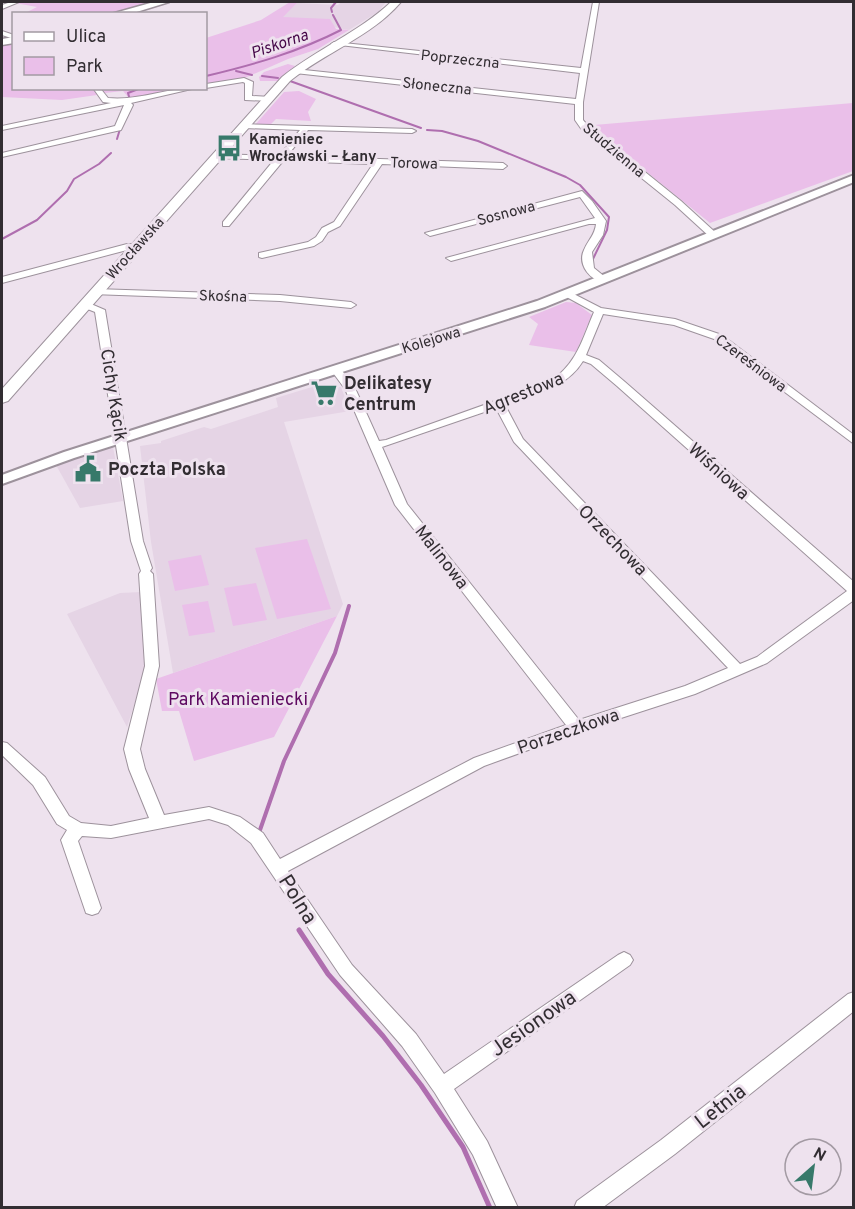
<svg xmlns="http://www.w3.org/2000/svg" width="855" height="1209" viewBox="0 0 855 1209" font-family="Overpass,sans-serif">
  <rect width="100%" height="100%" fill="#eee2ee"/>
  <path fill="#e5d4e5" d="M341 2H386L378 12 349 30 282 17 297 3 338 5Z
    M325 383 328 386 341 387 350 411 284 422 343 604 337 616 173 673 151 542 140 446 161 443V441L204 427 211 429 278 407 276 398Z
    M113 447 123 501 80 508 56 465Z
    M141 592 146 668 127 727 67 614 120 593Z"/>
  <path fill="#eabfe9" d="M19 2H160L111 14 34 13 27 12 37 7 15 3Z
    M290 2 304 3H297L283 17 330 19 336 29 349 30 318 49 288 59 247 77 206 84V38L261 20Z
    M13 43 14 88 93 89 97 95 62 100 2 97V46Z
    M288 64 295 66 278 81H260L259 77 264 72Z
    M99 89H183L129 98 123 91 105 93Z
    M299 91 316 99 308 112 311 121 276 119 269 126H254L284 92Z
    M853 103V171L710 223 601 135 594 125Z
    M566 302 576 303 592 315 576 352 529 345 538 324 529 317Z
    M307 539 331 609 277 619 255 548Z
    M201 555 209 585 175 591 168 561Z
    M256 583 267 620 233 626 224 588Z
    M208 601 215 632 189 636 182 605Z
    M337 616 274 737 194 761 179 711H162L156 679Z"/>
  <g fill="none" stroke-linecap="round" stroke-linejoin="round">
    <path stroke="#af6eaf" stroke-width="2" d="M332 12 331 8 336 2
      M236 71 252 75
      M206 76C253 65 298 52 341 30L333 15
      M262 76 278 78
      M290 81 421 128
      M130 100 128 93 141 88
      M427 130 442 131 478 141 566 177 580 185 609 217 607 230 592 261
      M117 139 120 129
      M2 239 37 220 67 191 74 179 99 164 111 153"/>
    <path stroke="#af6eaf" stroke-width="4" d="M260 830 284 761 335 653 349 606"/>
    <path stroke="#af6eaf" stroke-width="5" d="M299 930 328 974 383 1036 421 1085 463 1147 490 1208"/>
    <g stroke="#9d929c" stroke-width="2">
      <path id="minor" d="M11 2H19L2 9V5Z
        M593 2H599L583 102V120L588 126 681 201 716 233V237H710L675 205 582 130 575 120V104L295 73 291 71 295 69 576 99 580 73 331 44 334 42 581 68Z
        M2 31 14 35V39L2 35Z
        M244 78 253 82 252 96 271 97V101L245 100V83L243 82 206 88V84Z
        M93 88H100L108 98C138 101 166 88 196 88L131 103 133 105 121 130 2 157V153L115 126 124 105 2 130V126L111 103 103 102Z
        M241 124 412 129 416 131 412 133 308 130 287 156 503 163 507 166 503 169 382 164 340 226 328 232 322 241 314 246 262 258 259 257V253L308 242 316 237 322 228 334 222 373 164 283 161 229 226H223V222L274 160 217 158H214V154L279 156 300 130 244 128H241Z
        M582 191 592 201 606 221 603 235 592 252 594 268 605 277V281C591 283 577 264 584 250 588 240 595 235 596 224H589L451 261 446 258 595 218 580 197 430 236 425 233Z
        M136 244 139 245V249L127 250 2 283V277L127 244Z
        M95 289 280 295 351 302 356 305 351 308 280 301 92 294 90 292Z
        M566 290 601 308 675 319 722 335 854 435V444L714 339 674 325 603 314 586 355 599 360 625 382 854 582V600L767 663 695 694 581 731 484 766 288 871 352 965 416 1034 444 1074 618 955 624 952 630 955 633 960 630 965 454 1089 487 1141 518 1208H497L473 1155 435 1093 402 1046 340 975 251 843 228 825 209 819 111 838 82 836 78 841 101 908 98 913 92 915 86 913 61 840 67 830 57 824 33 785 2 755V742L7 743 45 777 69 816 81 823 111 826 149 818 129 769 124 749 145 666 139 574 141 571 131 541 95 312 80 306 79 304 84 301 105 310 143 541 152 568 150 571 153 574 159 666 140 749 145 769 164 815 209 807 240 817 263 833 280 859 474 758 566 725 395 505 345 389 331 370 332 368H340L355 388 379 441 386 440 551 381C577 363 582 340 594 312L563 295 561 293ZM583 361 591 364 617 386 847 591 757 657 740 664 523 439 505 405C534 394 566 389 583 361ZM496 408 514 442 728 668 685 686 579 720 407 504 382 447Z
        M854 992V1011L675 1154 602 1208H574L577 1201 661 1140 848 994Z"/>
    </g>
    <g stroke="#9d929c" stroke-width="4">
      <path id="tertiary" d="M854 175V182L545 307 74 458 2 484V475L64 452 537 301Z"/>
    </g>
    <g stroke="#9d929c" stroke-width="2">
      <path id="secondary" d="M391 2H401C371 37 324 53 290 81L8 401 2 403V389L282 77C317 49 359 32 391 2Z"/>
    </g>
    <g stroke="#9d929c" stroke-width="3">
      <path id="primary" d="M154 2H169L130 14H111Z
        M14 37V43L2 45V39Z"/>
    </g>
    <use href="#minor" fill="#fff" fill-rule="evenodd"/>
    <use href="#tertiary" fill="#fff" fill-rule="evenodd"/>
    <use href="#secondary" fill="#fff" fill-rule="evenodd"/>
    <use href="#primary" fill="#fff" fill-rule="evenodd"/>
  </g>
  <defs>
    <g id="bus-bare" transform="scale(2.07)"><path d="M-5-6H5V4H4V6H2V4H-2V6H-4V4H-5ZM-3.5-4V0h7V-4ZM-3.5 1.2v1.5H-2V1.2ZM2 1.2v1.5H3.5V1.2Z" fill="#37796a" stroke="#eee2ee" stroke-width="2.5" paint-order="stroke"/></g>
    <g id="supermarket-bare" transform="scale(2.07)"><path d="M-6-5.5h2.5l.6 2H6L4.5 2H-2.5L-4.4-4H-6ZM-1.5 3.2a1.3 1.3 0 1 0 .1 0ZM3 3.2a1.3 1.3 0 1 0 .1 0Z" fill="#37796a" stroke="#eee2ee" stroke-width="2.5" paint-order="stroke"/></g>
    <g id="civic-bare" transform="scale(2.07)"><path d="M-.6-6.5H3V-4.5H.6V-3L4-1V1h2V6H-6V1h2V-1L-.6-3ZM-1.2 2.5V6h2.4V2.5Z" fill="#37796a" stroke="#eee2ee" stroke-width="2.5" paint-order="stroke"/></g>
  </defs>
  <g fill-rule="evenodd">
    <use href="#bus-bare" x="229" y="148"/>
    <use href="#supermarket-bare" x="324" y="393"/>
    <use href="#civic-bare" x="88" y="469"/>
  </g>
  <g text-anchor="middle" stroke-width="6" stroke-linejoin="round" paint-order="stroke">
    <g font-size="15" fill="#322d32" stroke="#eee2ee">
      <text transform="translate(460 59) rotate(6)" y="5">Poprzeczna</text>
      <text transform="translate(437 86) rotate(6)" y="5">Słoneczna</text>
      <text transform="translate(614 150) rotate(40)" y="5">Studzienna</text>
      <text transform="translate(414 163) rotate(2)" y="5">Torowa</text>
      <text transform="translate(506 213) rotate(-15)" y="5">Sosnowa</text>
      <text transform="translate(135 248) rotate(-48)" y="5">Wrocławska</text>
      <text transform="translate(223 296) rotate(2)" y="5">Skośna</text>
      <text transform="translate(431 340) rotate(-17)" y="5">Kolejowa</text>
      <text transform="translate(751 363) rotate(37)" y="5">Czereśniowa</text>
    </g>
    <g font-size="15" font-weight="bold" fill="#322d32" stroke="#eee2ee" text-anchor="start">
      <text x="249" y="144">Kamieniec<tspan x="249" dy="17">Wrocławski – Łany</tspan></text>
    </g>
    <g font-size="16" font-style="italic" fill="#450748" stroke="#eee2ee">
      <text transform="translate(279 43) rotate(-19)" y="6">Piskorna</text>
    </g>
    <g font-size="18" font-weight="bold" fill="#322d32" stroke="#eee2ee" text-anchor="start">
      <text x="344" y="389">Delikatesy<tspan x="344" dy="21">Centrum</tspan></text>
      <text x="108" y="475">Poczta Polska</text>
    </g>
    <g font-size="18" fill="#322d32" stroke="#eee2ee">
      <text transform="translate(523 393) rotate(-22)" y="6">Agrestowa</text>
      <text transform="translate(114 395) rotate(81)" y="6">Cichy Kącik</text>
      <text transform="translate(719 471) rotate(42)" y="6">Wiśniowa</text>
      <text transform="translate(613 540) rotate(46)" y="6">Orzechowa</text>
      <text transform="translate(442 557) rotate(52)" y="6">Malinowa</text>
      <text transform="translate(568 731) rotate(-19)" y="6">Porzeczkowa</text>
    </g>
    <g font-size="18" fill="#5e0961" stroke="#eee2ee">
      <text x="238" y="705">Park Kamieniecki</text>
    </g>
    <g font-size="21" fill="#322d32" stroke="#eee2ee">
      <text transform="translate(298 899) rotate(58)" y="7">Polna</text>
      <text transform="translate(533 1023) rotate(-35)" y="7">Jesionowa</text>
      <text transform="translate(720 1106) rotate(-38)" y="7">Letnia</text>
    </g>
  </g>
  <rect width="855" height="1209" fill="none" stroke="#322d32" stroke-width="6"/>
  <rect x="12" y="12" width="195" height="78" fill="#eee2ee" stroke="#a39aa3" stroke-width="1.5"/>
  <rect x="24" y="32" width="30" height="9" fill="#ffffff" stroke="#a39aa3" stroke-width="1.5"/>
  <text x="66" y="42" font-size="18" fill="#322d32">Ulica</text>
  <rect x="24" y="57" width="30" height="18" fill="#eabfe9" stroke="#a39aa3" stroke-width="1.5"/>
  <text x="66" y="72" font-size="18" fill="#322d32">Park</text>
  <g transform="translate(813 1167) rotate(28)"><circle r="28" fill="#eee2ee" stroke="#a39aa3" stroke-width="1.5"/>
  <path d="M0-4.5L10 22L0 15L-10 22Z" fill="#37796a"/>
  <text y="-9" font-size="16" font-weight="bold" text-anchor="middle" fill="#322d32">N</text>
  </g>
</svg>
